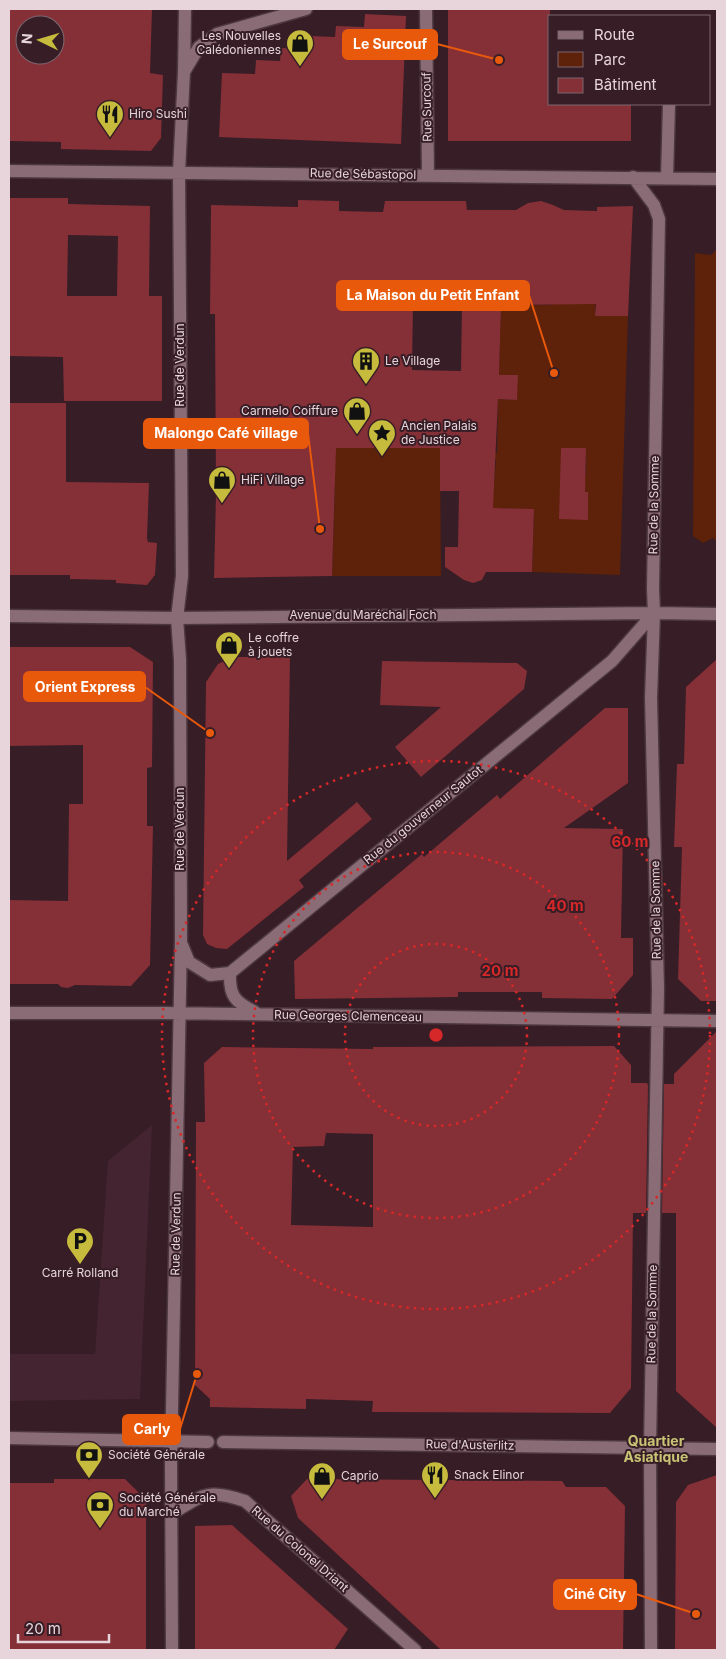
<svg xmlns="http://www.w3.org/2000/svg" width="726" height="1659" viewBox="0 0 726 1659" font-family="Inter,sans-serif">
  <rect width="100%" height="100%" fill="#361d26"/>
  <path fill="#442430" d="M152 1125 140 1399 9 1401V1354H95L108 1161Z"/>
  <path fill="#5e2109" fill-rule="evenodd" d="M717 249V542L713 538 703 543 693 536 695 253 711 255Z
    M596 289 595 316H628L620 575 532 572 534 509 459 508 464 491 465 484 494 485 496 459 465 458 466 452 497 453 498 399 516 400 499 375 501 293 530 305H549ZM561 448H586V474L561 473ZM581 491 588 492V520Z
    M318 448H440L441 576H332L335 486Z"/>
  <path fill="#852f37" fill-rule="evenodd" d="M9 9H152L150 73 163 75 161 138 151 151 61 149V142L9 141ZM25 25H55V55H25Z
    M448 9H550V104H631V141H448Z
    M365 14 406 16 401 144 219 137 222 73 255 74 256 60 280 61 281 48 309 49 310 36 335 37 336 26 364 27Z
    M9 198H68V204L150 206 149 296H162V401H64L63 357 9 356ZM68 235 118 236 117 296H67Z
    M298 200 339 201V211L383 212 385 201H466L467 210H516L528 203 541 201 553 205 564 210 597 211V207L633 206 628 316H595L596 304 501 305 499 375H518L517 400 498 399 493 508 534 509 532 572H486L482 580 473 583 464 580 445 567V547H458L459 491H440V448H336L332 576 214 578 216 495 215 314H210L211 205 298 207ZM413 302 462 303 461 371 412 370Z
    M9 403H66V482L149 483 147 538 148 542 157 543 155 575 147 585 116 583V580L70 579V575H9Z
    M561 448H586L585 492H588V520L559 519Z
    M9 647H130L153 662 152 767 147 768V826H153L150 965 131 986 75 985 68 988 61 987 58 984H9V900L68 901 69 804H83V745L9 746Z
    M233 657H290L287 861 357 802 372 819 299 880 304 887 227 949 216 948 207 944 203 935 206 682 218 664Z
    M717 659V1001H701L678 979 682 847H674L677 764H684L686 687Z
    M382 661 517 663 527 671 524 689 421 777 395 747 441 707 380 705Z
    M605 708H628V783L564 828 623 829 621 938H633V975L612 999 542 998V992H458V997L295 999 294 961 422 854 424 857 497 795 500 799Z
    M717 1031V1428L676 1391V1213H662L664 1084H674V1074Z
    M614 1046 631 1065V1083H647L648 1085 646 1213H633L631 1388 610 1413 372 1412 373 1401 306 1399V1409L210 1407V1399L195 1385 196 1122H205L204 1063 222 1047 373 1049V1047ZM326 1133 373 1134V1227L291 1225 293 1147 324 1146Z
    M717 1475V1650H675L676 1502 688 1485Z
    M54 1479H125L146 1500V1650H9V1483H54Z
    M307 1479 562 1481 566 1487H606L625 1506 623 1650H441L298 1518 291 1496Z
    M232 1525 348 1629 334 1650H195V1526Z"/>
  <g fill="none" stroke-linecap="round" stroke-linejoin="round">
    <g stroke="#4d3840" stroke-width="15">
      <path id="street" d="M426 9 428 175
        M184 72 199 47 217 34 306 9
        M9 171 717 179
        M633 177 654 205 659 219 653 589 654 613 651 698 658 989 650 1447 651 1650
        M667 178 669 104
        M9 616 177 618 654 613 717 614
        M182 945 189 962 210 975 230 973
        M255 1012C235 1002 229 996 230 973L612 661 654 613
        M9 1013H165L717 1021
        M9 1438 208 1442
        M223 1442 717 1449
        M171 1514C203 1495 207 1488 245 1501L415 1650
        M172 1650 171 1462 181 940 180 660 177 618 182 576 179 172 184 72 185 9"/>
    </g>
    <use href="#street" stroke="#8a6c76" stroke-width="12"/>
  </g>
  <g fill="none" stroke="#d62828" stroke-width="2.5" stroke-dasharray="2.5 5">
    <circle cx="436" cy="1035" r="91"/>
    <circle cx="436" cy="1035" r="183"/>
    <circle cx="436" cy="1035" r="274"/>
  </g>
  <defs>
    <g id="shop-pin" transform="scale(1.4375)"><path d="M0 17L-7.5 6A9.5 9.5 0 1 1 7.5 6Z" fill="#c6bb3c" stroke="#361d26"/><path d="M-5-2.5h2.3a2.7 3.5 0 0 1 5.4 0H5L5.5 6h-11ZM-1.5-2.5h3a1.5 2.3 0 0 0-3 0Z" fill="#111"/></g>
    <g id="restaurant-pin" transform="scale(1.4375)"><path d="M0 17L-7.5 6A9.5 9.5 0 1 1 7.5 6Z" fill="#c6bb3c" stroke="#361d26"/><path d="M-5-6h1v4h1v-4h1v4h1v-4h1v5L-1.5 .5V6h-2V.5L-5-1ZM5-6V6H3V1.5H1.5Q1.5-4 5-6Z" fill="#111"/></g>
    <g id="building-pin" transform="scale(1.4375)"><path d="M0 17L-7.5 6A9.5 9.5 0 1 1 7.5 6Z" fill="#c6bb3c" stroke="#361d26"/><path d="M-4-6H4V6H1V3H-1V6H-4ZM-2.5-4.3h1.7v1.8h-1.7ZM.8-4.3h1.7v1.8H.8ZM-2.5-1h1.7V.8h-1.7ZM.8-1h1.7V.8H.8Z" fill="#111"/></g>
    <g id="sight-pin" transform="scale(1.4375)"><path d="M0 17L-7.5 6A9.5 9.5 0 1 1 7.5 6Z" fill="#c6bb3c" stroke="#361d26"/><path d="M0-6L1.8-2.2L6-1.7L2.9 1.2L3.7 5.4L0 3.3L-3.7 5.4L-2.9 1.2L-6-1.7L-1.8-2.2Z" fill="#111"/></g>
    <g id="parking-pin" transform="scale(1.4375)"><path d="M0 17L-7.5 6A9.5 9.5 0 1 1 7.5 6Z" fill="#c6bb3c" stroke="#361d26"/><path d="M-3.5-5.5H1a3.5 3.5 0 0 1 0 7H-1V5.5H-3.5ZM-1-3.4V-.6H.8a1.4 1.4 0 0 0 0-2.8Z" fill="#111"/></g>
    <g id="bank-pin" transform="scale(1.4375)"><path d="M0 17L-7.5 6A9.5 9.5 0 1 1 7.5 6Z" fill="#c6bb3c" stroke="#361d26"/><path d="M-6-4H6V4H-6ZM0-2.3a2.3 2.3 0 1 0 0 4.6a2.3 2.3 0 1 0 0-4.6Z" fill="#111"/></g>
  </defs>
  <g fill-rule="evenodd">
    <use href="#shop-pin" x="300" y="43"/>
    <use href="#restaurant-pin" x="110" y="114"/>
    <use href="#building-pin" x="366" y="361"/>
    <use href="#shop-pin" x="357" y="411"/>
    <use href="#sight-pin" x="382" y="433"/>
    <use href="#shop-pin" x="222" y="480"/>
    <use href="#shop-pin" x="229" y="645"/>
    <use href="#parking-pin" x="80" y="1241"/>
    <use href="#bank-pin" x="89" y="1455"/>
    <use href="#restaurant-pin" x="435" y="1475"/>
    <use href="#shop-pin" x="322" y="1476"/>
    <use href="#bank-pin" x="100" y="1505"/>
  </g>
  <g text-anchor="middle" stroke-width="4" stroke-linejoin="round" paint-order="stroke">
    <g font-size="12" fill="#e7d5db" stroke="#361d26" text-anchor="start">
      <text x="281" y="40" text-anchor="end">Les Nouvelles<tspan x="281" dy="14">Calédoniennes</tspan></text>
      <text x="129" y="118">Hiro Sushi</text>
      <text x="385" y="365">Le Village</text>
      <text x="338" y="415" text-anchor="end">Carmelo Coiffure</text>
      <text x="401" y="430">Ancien Palais<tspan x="401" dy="14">de Justice</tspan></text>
      <text x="241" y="484">HiFi Village</text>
      <text x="248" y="642">Le coffre<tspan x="248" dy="14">à jouets</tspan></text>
      <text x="80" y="1277" text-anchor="middle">Carré Rolland</text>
      <text x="108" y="1459">Société Générale</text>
      <text x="454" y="1479">Snack Elinor</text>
      <text x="341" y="1480">Caprio</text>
      <text x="119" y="1502">Société Générale<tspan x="119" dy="14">du Marché</tspan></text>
    </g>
    <g font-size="12" fill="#e7d5db" stroke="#361d26">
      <text transform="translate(427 107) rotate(-91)" y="4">Rue Surcouf</text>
      <text transform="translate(363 174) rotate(1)" y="4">Rue de Sébastopol</text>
      <text transform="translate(180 365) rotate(-90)" y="4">Rue de Verdun</text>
      <text transform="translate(654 505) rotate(-89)" y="4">Rue de la Somme</text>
      <text x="363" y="619">Avenue du Maréchal Foch</text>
      <text transform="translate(423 815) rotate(-39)" y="4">Rue du gouverneur Sautot</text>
      <text transform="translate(180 829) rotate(-90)" y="4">Rue de Verdun</text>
      <text transform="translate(656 910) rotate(-91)" y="4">Rue de la Somme</text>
      <text transform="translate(348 1016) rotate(1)" y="4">Rue Georges Clemenceau</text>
      <text transform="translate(176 1234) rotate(-89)" y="4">Rue de Verdun</text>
      <text transform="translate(652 1314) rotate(-89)" y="4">Rue de la Somme</text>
      <text transform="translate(470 1445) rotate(1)" y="4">Rue d'Austerlitz</text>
      <text transform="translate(300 1549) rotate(41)" y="4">Rue du Colonel Driant</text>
    </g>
    <g font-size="14" font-weight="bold" fill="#c9c375" stroke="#361d26">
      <text x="656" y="1446">Quartier<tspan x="656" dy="16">Asiatique</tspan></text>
    </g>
  </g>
  <circle cx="436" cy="1035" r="8" fill="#d62828" stroke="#361d26" stroke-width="2.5"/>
  <g font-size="15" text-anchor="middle" font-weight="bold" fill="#d62828" stroke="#361d26" stroke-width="4" stroke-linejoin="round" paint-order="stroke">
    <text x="630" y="847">60 m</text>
    <text x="565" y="911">40 m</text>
    <text x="500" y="976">20 m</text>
  </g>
  <path fill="none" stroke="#e8590c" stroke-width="2" d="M499 60L437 44M554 373L529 295M320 529L308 433M210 733L145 687M197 1374L180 1429M696 1614L636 1594"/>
  <g fill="#e8590c" stroke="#361d26" stroke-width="2">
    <circle cx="499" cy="60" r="5"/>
    <circle cx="554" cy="373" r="5"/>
    <circle cx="320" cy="529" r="5"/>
    <circle cx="210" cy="733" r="5"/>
    <circle cx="197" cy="1374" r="5"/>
    <circle cx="696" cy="1614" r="5"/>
  </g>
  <g fill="#e8590c" stroke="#e8590c" stroke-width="2">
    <rect x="343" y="30" width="94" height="29" rx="5"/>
    <rect x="337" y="281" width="192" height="29" rx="5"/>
    <rect x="144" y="419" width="164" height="29" rx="5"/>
    <rect x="24" y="672" width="121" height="29" rx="5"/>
    <rect x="123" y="1415" width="57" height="29" rx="5"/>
    <rect x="554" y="1580" width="82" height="29" rx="5"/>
  </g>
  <g font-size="14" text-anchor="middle" font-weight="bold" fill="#fff">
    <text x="390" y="49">Le Surcouf</text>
    <text x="433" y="300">La Maison du Petit Enfant</text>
    <text x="226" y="438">Malongo Café village</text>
    <text x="85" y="692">Orient Express</text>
    <text x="152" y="1434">Carly</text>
    <text x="595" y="1599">Ciné City</text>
  </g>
  <rect width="726" height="1659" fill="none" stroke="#e7d5db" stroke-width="20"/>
  <rect x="548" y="15" width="162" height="90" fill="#361d26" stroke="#7d676e"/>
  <rect x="558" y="31" width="25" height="8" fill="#8a6c76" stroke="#7d676e"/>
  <text x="594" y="40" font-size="15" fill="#e7d5db">Route</text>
  <rect x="558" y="52" width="25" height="15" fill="#5e2109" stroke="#7d676e"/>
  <text x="594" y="65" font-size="15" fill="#e7d5db">Parc</text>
  <rect x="558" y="78" width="25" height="15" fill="#852f37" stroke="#7d676e"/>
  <text x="594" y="90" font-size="15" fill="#e7d5db">Bâtiment</text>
  <g transform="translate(40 40) rotate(275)"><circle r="24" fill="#361d26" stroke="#7d676e"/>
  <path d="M0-4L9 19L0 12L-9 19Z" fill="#c6bb3c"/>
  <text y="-8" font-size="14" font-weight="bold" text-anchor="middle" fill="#e7d5db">N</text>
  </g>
  <path d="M18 1634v8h91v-8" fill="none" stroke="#e7d5db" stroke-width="2.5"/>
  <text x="25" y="1634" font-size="15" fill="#e7d5db" stroke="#361d26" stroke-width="4" paint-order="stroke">20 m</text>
</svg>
